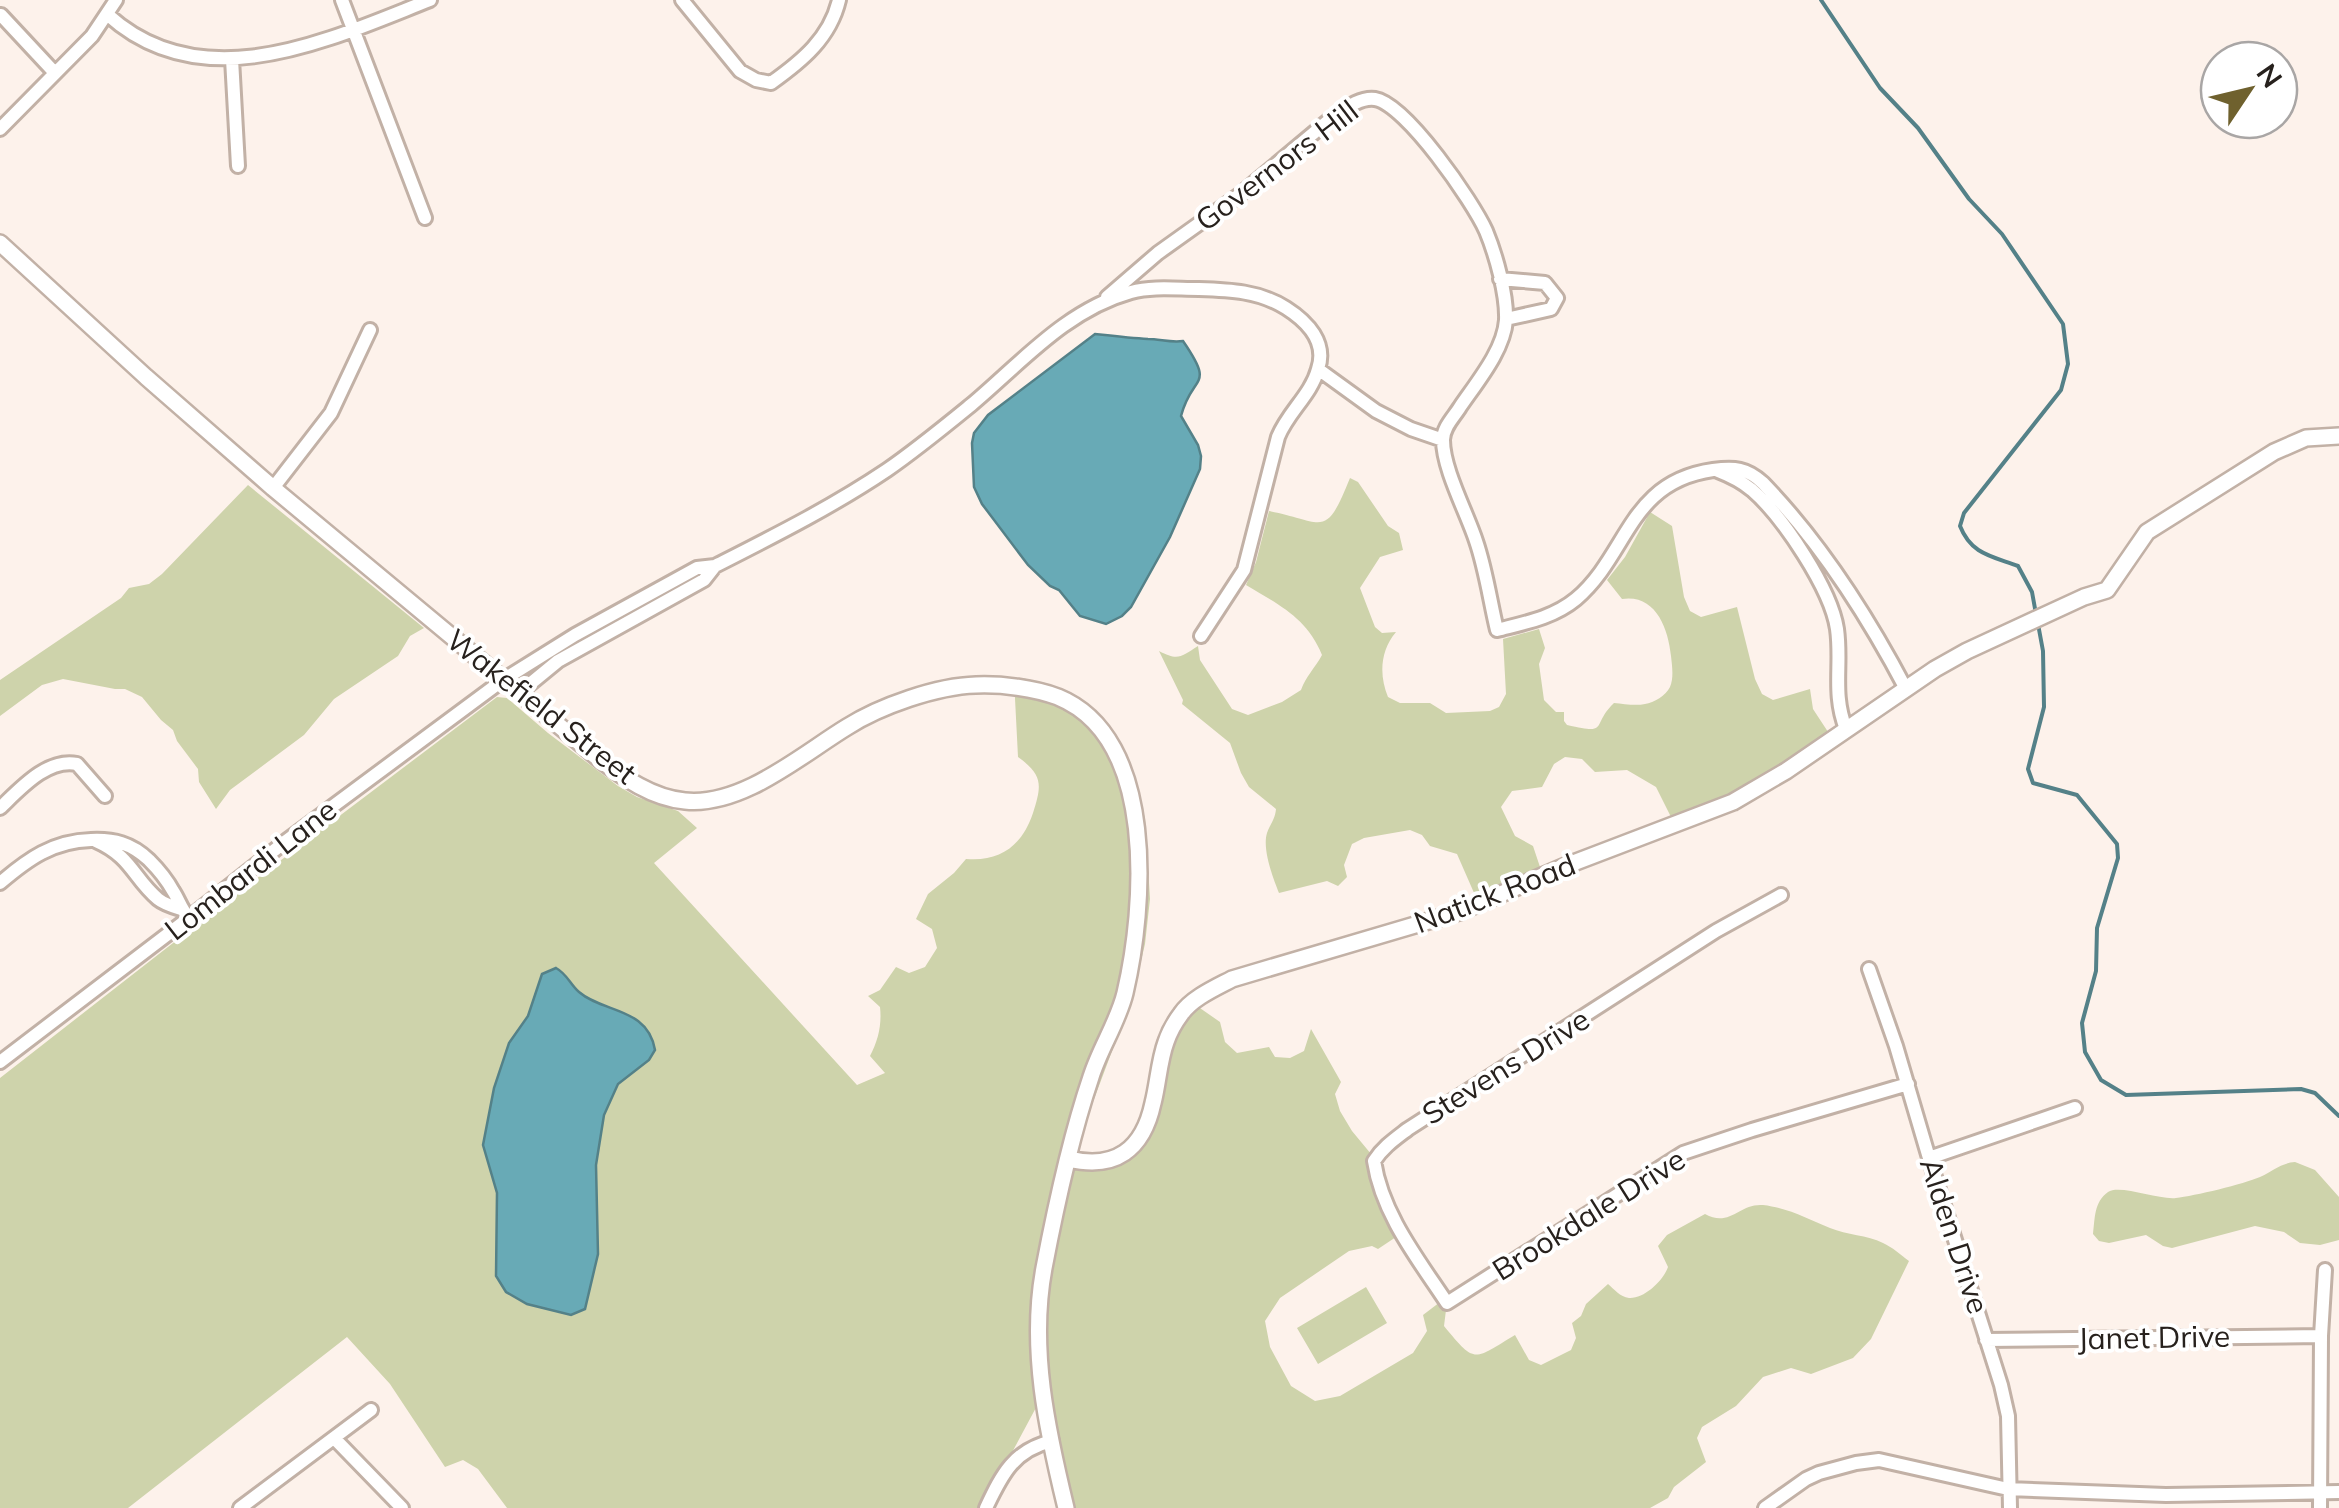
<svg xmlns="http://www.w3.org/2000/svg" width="2339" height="1508" viewBox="0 0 2339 1508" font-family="Mulish,sans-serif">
  <rect width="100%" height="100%" fill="#fdf2eb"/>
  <path fill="#ced3ab" d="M1350 478 1358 482 1388 526 1399 533 1403 550 1380 557 1360 588 1375 627 1382 633 1396 632C1380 651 1379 675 1388 697L1400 703H1430L1446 713 1490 711 1499 707 1506 694 1503 639 1539 629 1545 648 1539 664 1544 700 1556 712H1564V721L1567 725C1611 735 1590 726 1614 703 1624 704 1636 706 1645 704 1654 703 1666 695 1670 687 1674 678 1672 665 1671 656 1668 627 1655 594 1622 599L1607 580 1625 557 1650 512 1672 526 1684 597 1690 611 1701 617 1737 607 1755 679 1762 694 1773 700 1810 689 1813 709 1832 738 1748 795 1674 823 1656 787 1627 770 1595 772 1582 759 1565 757 1554 764 1542 787 1512 791 1501 807 1515 836 1533 846 1543 876 1478 902 1457 854 1430 846 1422 835 1410 830 1364 838 1352 844 1344 865 1347 877 1338 886 1327 881 1279 893C1273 878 1262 849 1267 833 1270 824 1275 820 1276 809L1249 787 1241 773 1230 743 1182 704 1183 700 1159 651C1178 661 1181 657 1198 646L1200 660 1232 709 1248 715 1282 702 1301 690C1306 676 1315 668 1322 655 1307 618 1279 605 1246 585L1256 562 1269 511C1325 522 1325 540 1350 478Z
    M248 485 424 628 410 636 398 656 334 699 304 735 230 790 216 809 199 782 198 769 177 741 173 730 161 720 142 697 125 689H115L63 679 42 685 0 716V680L121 598 129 588 149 584 162 574Z
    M1022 678 1045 683 1076 701 1119 746 1131 770 1145 818 1150 899 1145 944 1133 995 1069 1166 1071 1168 1108 1164 1136 1147 1177 1029 1197 1006 1220 1022 1225 1042 1237 1053 1269 1047 1275 1057 1290 1058 1304 1051 1311 1029 1341 1082 1335 1094 1340 1111 1352 1131 1376 1160 1402 1233 1378 1249 1372 1246 1349 1251 1280 1298 1265 1321 1270 1347 1291 1386 1315 1401 1340 1396 1413 1353 1427 1331 1423 1315 1444 1299 1447 1302 1444 1326C1476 1365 1473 1360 1515 1335L1529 1360 1541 1365 1571 1350 1576 1338 1572 1323 1581 1316 1586 1304 1608 1284C1614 1289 1620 1297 1629 1298 1644 1299 1663 1281 1668 1267L1658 1246 1667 1235 1705 1214C1730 1228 1739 1203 1763 1205 1788 1208 1808 1219 1830 1228 1847 1235 1867 1235 1883 1243 1892 1247 1901 1255 1909 1261L1871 1339 1853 1358 1811 1374 1791 1368 1763 1377 1736 1406 1702 1427 1697 1438 1706 1462 1674 1487 1668 1498 1650 1508H1063L1039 1402 992 1490 985 1508H507L478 1469 463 1460 445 1467 390 1384 347 1337 128 1508H0V1078L232 897 497 697 507 698 548 733 618 786 637 797 678 811 697 828 654 863 857 1085 885 1073 870 1056C878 1041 882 1025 880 1007L868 996 880 990 896 967 909 973 925 967 937 948 932 929 916 919 928 894 954 873 966 859C1000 862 1022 846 1033 813 1042 785 1043 775 1018 757L1014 679Z
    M2295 1162 2315 1170 2339 1197V1240L2320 1245 2300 1243 2284 1232 2255 1226 2172 1248 2163 1246 2146 1235 2109 1243 2099 1241 2093 1234C2095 1218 2094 1202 2108 1192 2120 1184 2158 1200 2176 1198 2194 1196 2244 1184 2260 1177 2273 1171 2281 1163 2295 1162Z
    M1366 1287 1387 1323 1318 1364 1297 1328Z"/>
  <path fill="#68aab6" stroke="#548188" stroke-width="2.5" d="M1095 334C1113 336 1130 338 1148 339 1160 339 1171 343 1183 341 1216 389 1192 373 1181 416L1198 445 1201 456 1200 469 1170 537 1131 607 1122 616 1106 624 1080 616 1059 590 1050 586 1028 565 982 504 974 487 972 443 974 433 988 415Z
    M556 968C567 974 570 984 579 992 603 1013 648 1007 655 1050L649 1060 618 1084 604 1115 596 1165 598 1254 585 1309 571 1315 527 1304 506 1292 496 1276 497 1193 483 1145 494 1088 509 1043 528 1016 542 974Z"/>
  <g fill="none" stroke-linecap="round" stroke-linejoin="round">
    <path stroke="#548188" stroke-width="4" d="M1821 0 1880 88 1918 128 1969 199 2002 234 2063 324 2068 364 2061 390 1964 513 1960 526C1971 554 1991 556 2018 566L2032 592 2036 614
      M2038 624 2043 651 2044 707 2028 769 2033 783 2077 795 2117 844 2118 858 2097 928 2096 971 2082 1023 2085 1052 2101 1080 2126 1095 2301 1089 2315 1093 2339 1116"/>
    <g stroke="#c2b1a6" stroke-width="18">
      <path id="minor" d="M342 0 425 218
        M682 0 740 71 756 80 771 83C802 61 830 38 839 0
        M1 15 55 73
        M108 15C203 101 330 39 430 0
        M232 59 238 166
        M0 129 92 36 116 0
        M1500 279 1545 283 1557 298 1551 309 1506 319
        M1107 297 1158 253 1242 193 1334 116C1346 108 1361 97 1375 99 1406 104 1473 202 1486 231 1496 255 1507 295 1506 320 1504 350 1477 382 1460 407 1454 417 1443 427 1443 440 1443 469 1467 513 1476 541 1486 570 1490 601 1497 630 1524 623 1553 618 1576 599 1629 554 1628 482 1713 470 1734 467 1747 468 1763 483 1821 543 1867 615 1906 689
        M1718 471C1731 476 1741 481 1752 490 1783 517 1831 589 1837 629 1842 665 1832 693 1846 729
        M273 488 331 413 370 330
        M1201 636 1244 570 1278 437C1288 412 1311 395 1318 369
        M519 693 558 661 704 580 715 566
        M0 808C20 789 47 758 77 764L105 796
        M96 841C132 857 133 878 158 899 164 904 174 907 181 909
        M0 883C28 859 53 841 91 840 114 839 131 843 149 860 157 868 167 880 173 891 179 900 181 909 189 918
        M1781 895 1716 931 1408 1129C1395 1139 1383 1147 1374 1161 1382 1214 1418 1259 1447 1303L1683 1153 1752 1130 1908 1084
        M1869 969 1896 1046 1929 1158 2001 1385 2008 1416 2010 1508
        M0 1062 189 918 286 841 503 680 575 635 697 568 715 566C774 536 832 507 887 470 916 450 944 427 971 405 1021 363 1066 310 1131 292 1153 286 1176 289 1199 289 1230 290 1259 291 1286 308 1308 322 1327 343 1318 369L1376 411 1411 429 1443 440
        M1929 1158 2075 1108
        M1986 1340 2321 1336
        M334 1438 402 1508
        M240 1508 371 1410
        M986 1508C1002 1474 1014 1450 1052 1441
        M1765 1508 1806 1479 1819 1473 1856 1463 1879 1460 2008 1489 2166 1495 2339 1492
        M2320 1508 2321 1336 2325 1270"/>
    </g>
    <g stroke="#c2b1a6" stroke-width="20">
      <path id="tertiary" d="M0 243 146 377 273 488 598 758C624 778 652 798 685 801 742 807 801 755 847 727 880 706 937 686 976 685 1002 684 1034 688 1058 697 1158 738 1145 908 1125 993 1118 1022 1100 1048 1091 1077 1070 1139 1056 1205 1044 1268 1029 1348 1047 1430 1066 1508
        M1069 1159C1115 1170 1143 1150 1153 1103 1158 1084 1159 1061 1166 1042 1169 1033 1175 1022 1181 1014 1192 998 1215 988 1232 979L1459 912 1568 865 1733 802 1786 771 1935 669 1967 651 2084 597 2107 590 2147 532 2274 452 2306 438 2339 436"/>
    </g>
    <use href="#minor" stroke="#fff" stroke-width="12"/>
    <use href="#tertiary" stroke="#fff" stroke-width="15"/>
  </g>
  <g text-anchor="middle" stroke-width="8" stroke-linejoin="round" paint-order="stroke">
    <g font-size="30" fill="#27211d" stroke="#fff">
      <text transform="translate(1277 166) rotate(-37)" y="10">Governors Hill</text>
      <text transform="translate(541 707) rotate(38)" y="10">Wakefield Street</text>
      <text transform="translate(251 870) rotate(-38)" y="10">Lombardi Lane</text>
      <text transform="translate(1495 894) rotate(-21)" y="10">Natick Road</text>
      <text transform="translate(1506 1067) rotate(-32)" y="10">Stevens Drive</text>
      <text transform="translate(1589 1215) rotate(-32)" y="10">Brookdale Drive</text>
      <text transform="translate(1954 1236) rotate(72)" y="10">Alden Drive</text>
      <text transform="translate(2154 1338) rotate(-1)" y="10">Janet Drive</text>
    </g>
  </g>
  <g transform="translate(2249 90) rotate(55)"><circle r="48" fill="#ffffff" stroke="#a9a6a5" stroke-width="2.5"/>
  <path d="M0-8L18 38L0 25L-18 38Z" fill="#6f612e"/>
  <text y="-15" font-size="28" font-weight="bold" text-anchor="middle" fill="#27211d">N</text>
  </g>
</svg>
